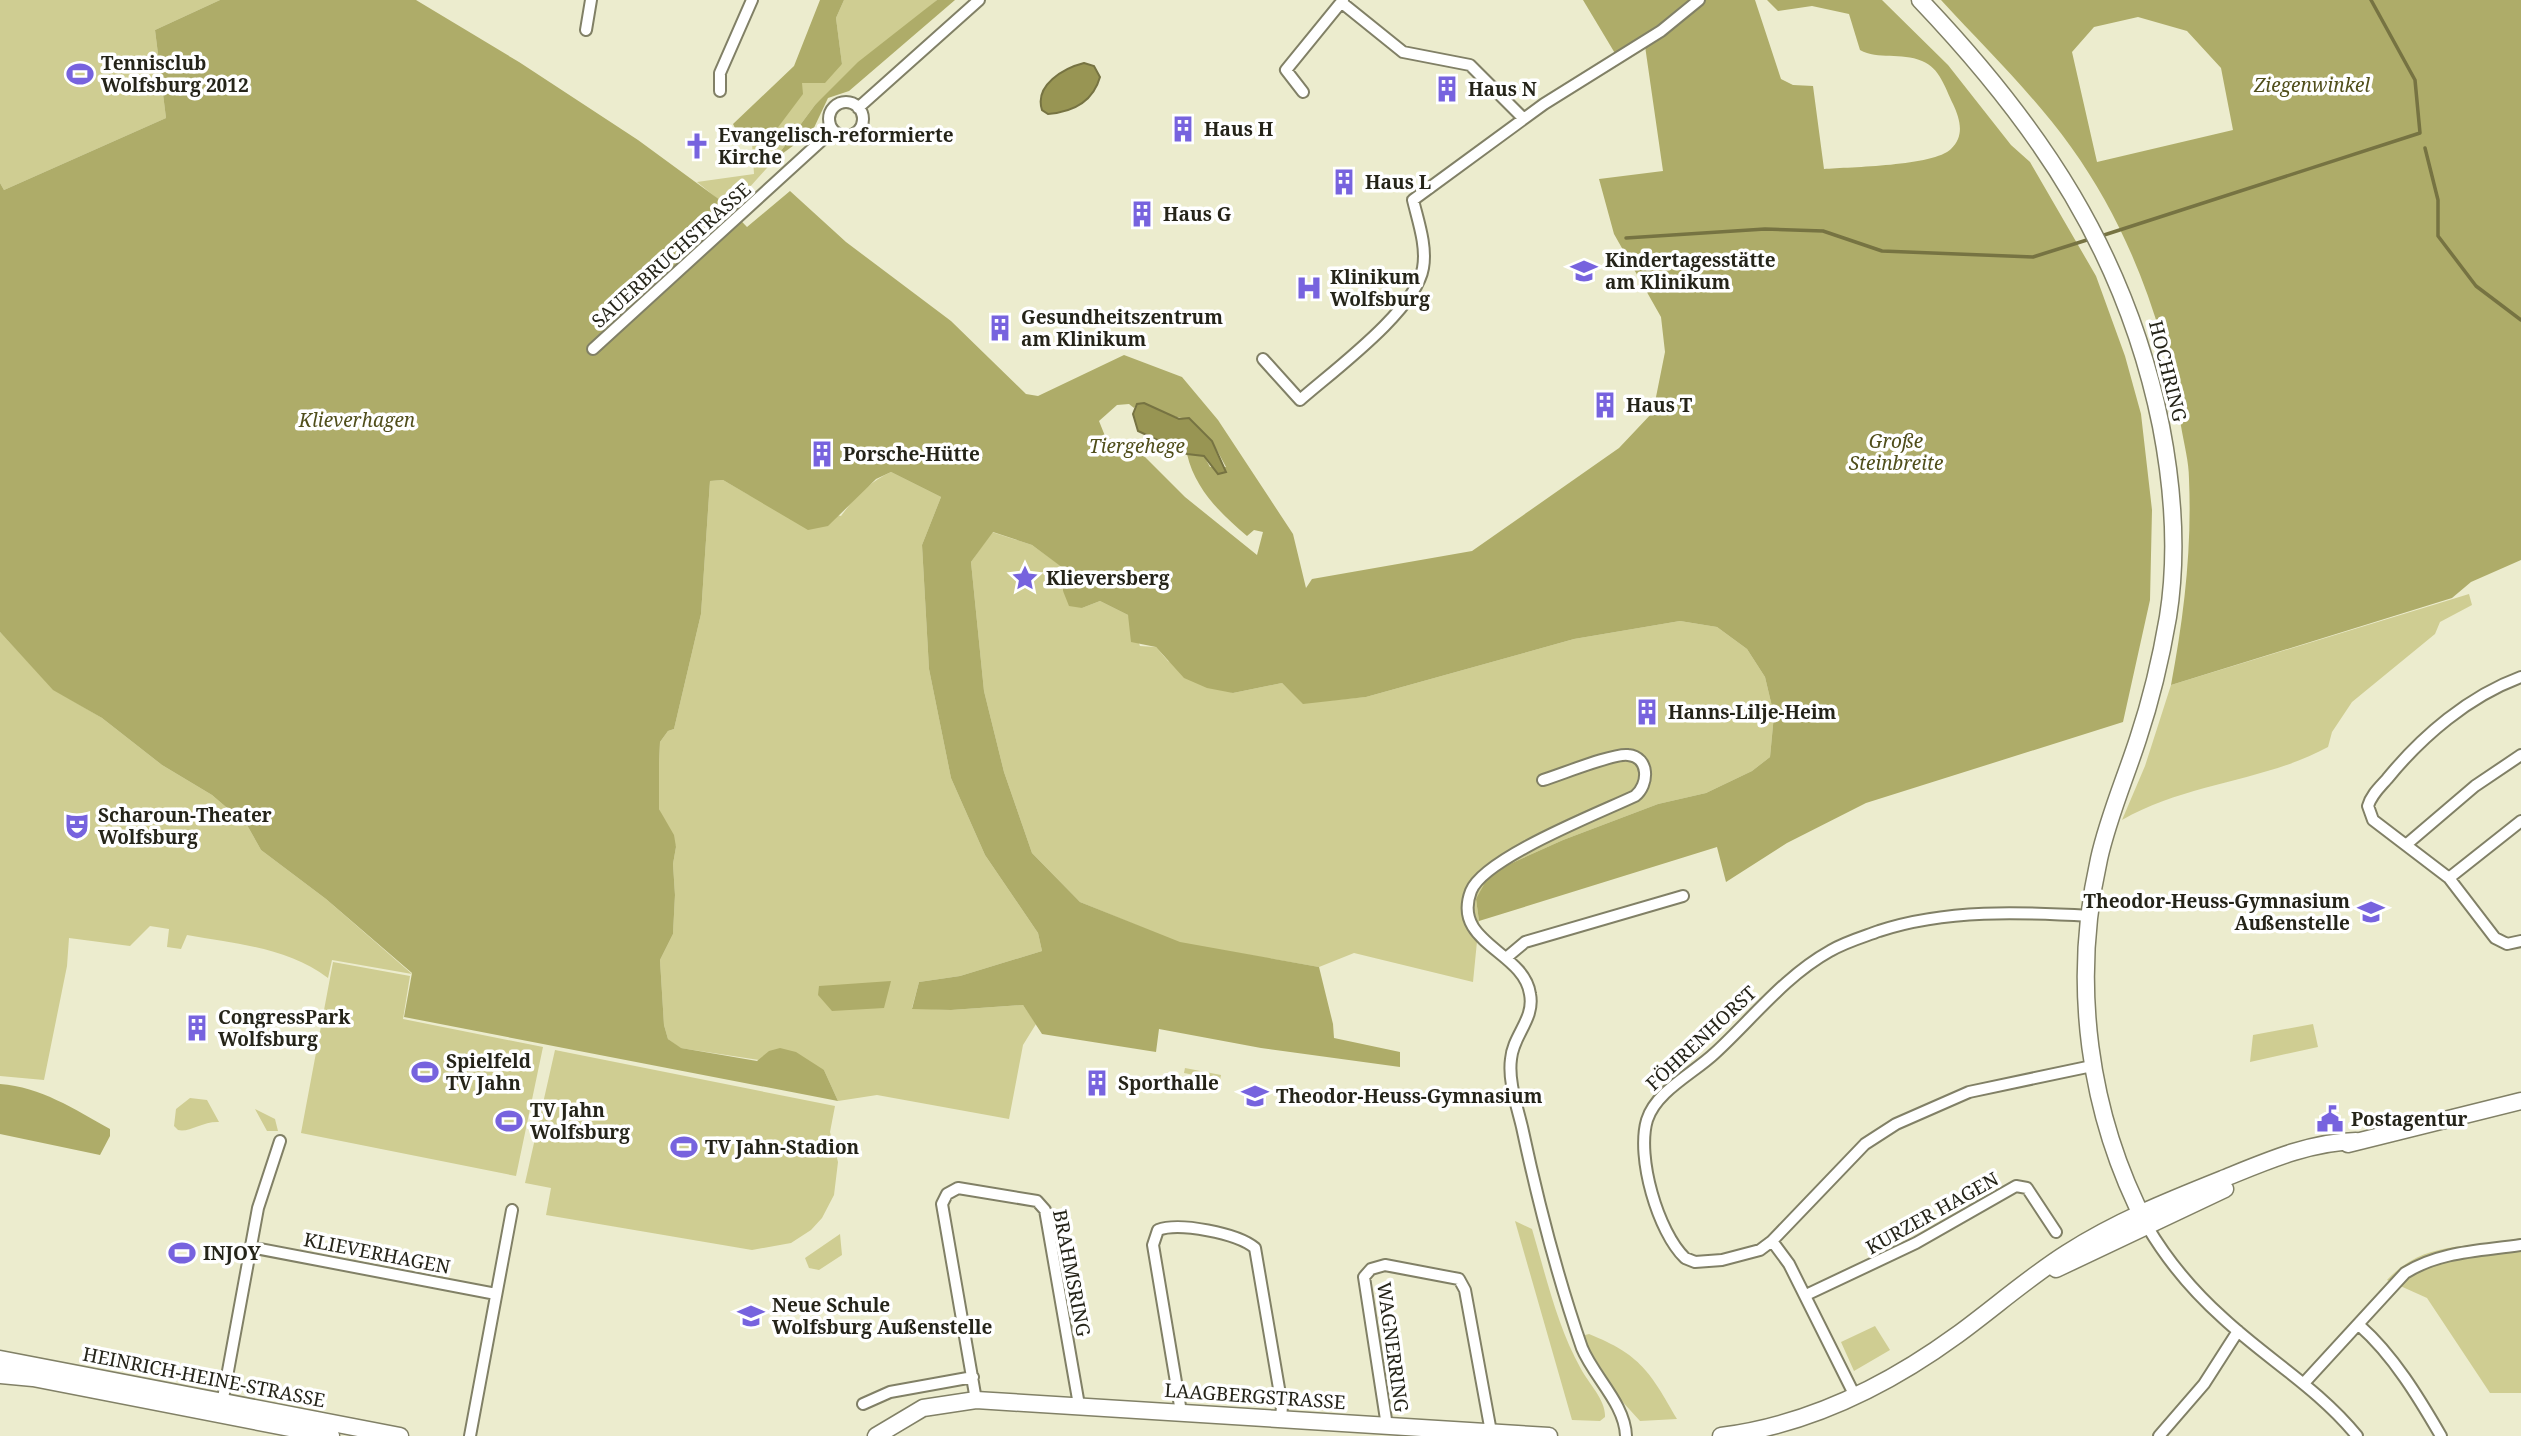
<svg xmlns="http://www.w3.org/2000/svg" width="2521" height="1436" viewBox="0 0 2521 1436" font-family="'Noto Serif',serif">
  <rect width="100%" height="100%" fill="#ececce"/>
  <path fill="#cfcd92" d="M0 0H220L155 30 166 118 4 190 0 183Z
    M844 0H937L815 105 775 159 730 209 697 182 754 174 752 143 768 142 801 83 842 64 836 18Z
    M891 472 941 497 922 545 929 669 951 778 985 855 1038 933 1042 951 960 976 919 982 912 1008 951 1010 1023 1005 1036 1024 1023 1045 1009 1119 877 1095 838 1101 824 1070 680 1048 668 1039 664 1025 660 960 673 934 675 895 673 864 676 847 659 809V763L660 742 668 731 674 729 701 614 710 481 723 480 749 495 841 516C855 497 869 482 891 472Z
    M992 532 1032 545 1064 568 1063 591 1082 608 1100 601 1128 615 1140 646 1156 647 1168 661 1233 693 1282 683 1303 703 1366 697 1574 639 1680 621 1717 627 1747 649 1765 677 1774 715 1770 757 1752 771 1706 793 1658 804 1563 840 1503 867 1476 899 1479 921 1473 982 1354 953 1319 967 1180 943 1080 902 1032 853 1004 772 984 691 971 562Z
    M2469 594 2472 605 2440 622 2435 634 2352 702 2332 732 2328 747C2264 782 2188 782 2122 820L2145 766 2171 685Z
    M0 632 53 689 102 718 162 765 212 795 247 825 261 850 326 899 412 974 332 960 328 978C287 947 236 944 187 935L181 949 167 947 169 929 150 926 130 946 69 938 67 966 44 1080 0 1076Z
    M333 962 410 976 403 1019 543 1047 516 1176 301 1133Z
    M2313 1024 2318 1047 2250 1062 2253 1035Z
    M555 1050 835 1106 830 1132 838 1162 834 1195 822 1218 811 1230 791 1243 752 1250 546 1215 551 1188 525 1183Z
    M1185 1068 1221 1075 1220 1080 1184 1073Z
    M190 1098 207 1100 219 1122C203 1121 189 1133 178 1130L174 1126 176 1109Z
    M255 1109 275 1119 278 1131H267Z
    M1515 1221 1532 1229C1546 1276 1557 1326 1581 1369 1589 1384 1606 1400 1605 1417L1600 1421 1572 1420Z
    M840 1234 842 1255 819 1270 809 1268 805 1258Z
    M2521 1238V1393H2490L2427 1298 2387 1280C2426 1238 2471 1250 2521 1238Z
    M1875 1326 1890 1350 1854 1371 1841 1342Z
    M1589 1334C1641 1355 1650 1372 1677 1419L1640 1421 1620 1399 1581 1336Z"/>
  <path fill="#aeac69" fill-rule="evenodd" d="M220 0H416L519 62 638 140 724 203 747 227 790 191 846 242 951 321 1026 394 1038 396 1124 355 1182 377 1218 420 1293 534 1306 588 1312 579 1472 551 1619 448 1653 412 1665 352 1661 317 1614 234 1599 179 1663 171 1644 39 1616 55 1583 0H1755L1781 79 1793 85 1813 86 1824 169C1850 167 1934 166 1951 149 1965 136 1960 119 1953 104 1945 88 1940 68 1922 61 1901 52 1878 60 1860 50L1849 14 1812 6 1778 11 1767 0H1882L1948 65 2011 145 2030 162 2096 276 2125 356 2141 414 2152 510 2150 600 2123 722 1866 803 1787 843 1726 882 1717 847 1479 921 1476 899 1487 879 1503 867 1563 840 1658 804 1706 793 1752 771 1770 757 1774 715 1765 677 1747 649 1717 627 1680 621 1574 639 1366 697 1303 704 1282 683 1233 693 1207 688 1184 678 1156 647 1131 642 1128 615 1100 601 1082 608 1069 606 1063 591V568L1032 545 993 532 971 562 984 691 1004 772 1032 853 1080 902 1180 942 1319 967 1333 1024 1334 1038 1400 1052V1067L1261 1048 1159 1029 1156 1052 1042 1034 1023 1005 951 1010 912 1009 919 982 960 976 1042 951 1038 933 985 855 951 778 929 669 922 545 941 497 891 472 876 479 828 526 808 530 723 480 710 481 701 614 674 729 668 731 660 742 659 763V809L674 835 676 847 673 864 675 895 673 934 660 960 664 1025 668 1039 681 1048 757 1061 769 1051 780 1048 796 1052 824 1070 838 1101 404 1017 412 973 326 899 261 850 247 825 212 795 162 765 102 718 53 690 0 632V183L4 190 166 118 155 30ZM1129 404 1134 408 1137 404C1154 407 1174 420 1189 418L1212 441 1226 467H1210L1204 456 1187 454C1195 489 1220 513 1247 536L1254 530 1263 532 1257 555 1185 497 1145 457 1105 436 1099 421 1117 405Z
    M820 0H844L836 18 842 64 825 83H802L803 94 767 142H727L736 130 733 124 794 66Z
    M937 0H955L849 91 828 98 812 132 775 159 815 105 858 62Z
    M1941 0H2521V560L2471 582 2452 598 2171 685C2184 616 2192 549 2189 479 2189 462 2184 444 2181 426 2165 327 2130 229 2071 147 2033 94 1985 48 1941 0ZM2138 17 2187 31 2221 68 2233 130 2097 162 2072 52 2094 27Z
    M891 981 884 1008 832 1011 818 995 819 986Z
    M0 1084C41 1087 74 1109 110 1129V1136L100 1155 0 1134Z"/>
  <path fill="#989553" stroke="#767342" stroke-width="2" d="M1084 63 1094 66 1100 77C1093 102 1072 112 1048 114L1042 110C1034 85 1064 68 1084 63Z
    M1144 403 1179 419 1189 418 1212 441 1226 472 1218 474 1204 456 1187 454 1138 431 1133 414 1137 404Z"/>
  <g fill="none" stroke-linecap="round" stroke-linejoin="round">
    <path stroke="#767342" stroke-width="3.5" d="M2425 148 2438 200V236L2476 286 2521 320
      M2101 236 2420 133 2415 80 2371 0
      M1626 238 1765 229 1823 231 1882 251 2033 257 2090 239"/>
    <g stroke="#818066" stroke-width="14">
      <path id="street" d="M1341 2 1403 52 1470 65 1523 118
        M586 30 591 0
        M720 91V73L752 0
        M1303 92 1286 70 1343 0
        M829 119a17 17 0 1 1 34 0a17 17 0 1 1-34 0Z
        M858 108 979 0
        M593 349 833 130
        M1263 359 1300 400C1333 371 1416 310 1423 268 1427 246 1418 221 1413 200L1544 104 1661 31 1699 0
        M2521 677C2469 696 2422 736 2387 779 2380 787 2371 795 2368 806L2373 820 2449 878 2495 938 2507 944 2521 941
        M1543 780C1560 775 1613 753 1628 755 1650 757 1649 785 1635 796 1599 813 1484 858 1471 891 1451 943 1524 951 1530 994 1535 1019 1513 1035 1511 1059 1508 1081 1517 1106 1522 1127 1538 1202 1557 1276 1582 1348 1594 1377 1625 1404 1626 1436
        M2407 844 2475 786 2521 755
        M2449 878 2521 821
        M2090 916C2021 912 1946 909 1879 931 1863 937 1845 942 1830 951 1785 976 1752 1019 1715 1053 1694 1073 1656 1091 1647 1120 1636 1157 1658 1232 1685 1258L1695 1262 1722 1260 1760 1250 1772 1241 1865 1144 1896 1124 1969 1092 2092 1066
        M1506 958 1525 942 1683 896
        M2147 1226C2167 1260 2194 1292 2223 1318 2267 1359 2319 1389 2357 1436
        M1772 1241 1789 1264 1855 1396
        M250 1247 496 1294
        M1806 1295 1916 1243 2016 1186 2027 1188 2056 1232
        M2360 1326C2393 1355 2419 1398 2441 1436
        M2304 1383 2405 1273C2440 1251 2481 1251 2521 1245
        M976 1400 942 1204 947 1194 958 1188 1037 1201 1045 1210 1079 1405
        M863 1404 890 1392 973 1377
        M221 1409 258 1208 280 1141
        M1181 1412 1153 1245 1158 1230C1179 1222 1237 1233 1255 1248L1282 1406 1281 1418
        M1387 1426 1364 1277 1371 1269 1385 1265 1459 1279 1465 1290 1491 1432
        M470 1436 512 1210
        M2159 1436 2204 1384 2238 1331"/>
    </g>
    <g stroke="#818066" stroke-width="19">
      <path id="secondary" d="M1920 0C2040 126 2126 253 2161 426 2173 488 2178 554 2168 617 2161 658 2151 700 2138 739 2125 779 2108 818 2099 859 2071 983 2088 1114 2147 1226
        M2348 1144 2521 1101
        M2056 1269 2225 1189
        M0 1359 400 1436
        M0 1375 33 1378 331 1436
        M876 1436 923 1408 976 1400 1549 1436
        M1721 1436C1808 1425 1887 1386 1957 1335 1994 1308 2029 1277 2067 1253 2117 1221 2170 1200 2225 1178 2267 1161 2310 1142 2356 1141"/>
    </g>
    <use href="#street" stroke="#fff" stroke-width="10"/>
    <use href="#secondary" stroke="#fff" stroke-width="16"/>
  </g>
  <defs>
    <g id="stadium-bare" transform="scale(2.1)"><path d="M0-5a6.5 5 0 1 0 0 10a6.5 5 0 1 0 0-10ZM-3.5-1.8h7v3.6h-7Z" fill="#7763de" stroke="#fff" stroke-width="2.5" paint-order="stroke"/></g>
    <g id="building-bare" transform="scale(2.1)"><path d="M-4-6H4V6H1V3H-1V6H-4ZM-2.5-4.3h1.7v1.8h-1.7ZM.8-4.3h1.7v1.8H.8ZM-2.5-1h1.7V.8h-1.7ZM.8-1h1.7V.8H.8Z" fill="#7763de" stroke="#fff" stroke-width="2.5" paint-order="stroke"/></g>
    <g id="church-bare" transform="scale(2.1)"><path d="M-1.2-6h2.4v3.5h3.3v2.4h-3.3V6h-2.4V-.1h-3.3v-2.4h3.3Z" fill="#7763de" stroke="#fff" stroke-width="2.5" paint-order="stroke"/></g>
    <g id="school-bare" transform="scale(2.1)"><path d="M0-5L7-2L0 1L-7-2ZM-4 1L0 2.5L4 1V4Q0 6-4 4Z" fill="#7763de" stroke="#fff" stroke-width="2.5" paint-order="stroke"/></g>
    <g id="hospital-bare" transform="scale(2.1)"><path d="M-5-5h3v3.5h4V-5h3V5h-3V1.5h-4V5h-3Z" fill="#7763de" stroke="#fff" stroke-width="2.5" paint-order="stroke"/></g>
    <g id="sight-bare" transform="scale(2.1)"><path d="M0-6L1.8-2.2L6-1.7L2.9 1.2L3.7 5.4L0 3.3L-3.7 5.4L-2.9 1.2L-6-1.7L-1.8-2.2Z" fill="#7763de" stroke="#fff" stroke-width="2.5" paint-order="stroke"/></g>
    <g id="theatre-bare" transform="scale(2.1)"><path d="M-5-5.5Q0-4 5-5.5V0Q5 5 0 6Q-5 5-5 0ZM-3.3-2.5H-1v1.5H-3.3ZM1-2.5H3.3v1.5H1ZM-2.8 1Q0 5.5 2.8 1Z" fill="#7763de" stroke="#fff" stroke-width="2.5" paint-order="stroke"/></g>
    <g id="civic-bare" transform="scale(2.1)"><path d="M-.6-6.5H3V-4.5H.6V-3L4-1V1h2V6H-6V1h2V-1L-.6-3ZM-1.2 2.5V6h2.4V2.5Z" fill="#7763de" stroke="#fff" stroke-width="2.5" paint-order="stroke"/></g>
  </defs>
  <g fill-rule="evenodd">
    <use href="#stadium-bare" x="80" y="74"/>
    <use href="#building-bare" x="1447" y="89"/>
    <use href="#building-bare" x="1183" y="129"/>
    <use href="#church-bare" x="697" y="146"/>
    <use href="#building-bare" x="1344" y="182"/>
    <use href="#building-bare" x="1142" y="214"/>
    <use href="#school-bare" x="1584" y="271"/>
    <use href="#hospital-bare" x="1309" y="288"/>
    <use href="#building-bare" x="1000" y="328"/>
    <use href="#building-bare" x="1605" y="405"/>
    <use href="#building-bare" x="822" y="454"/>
    <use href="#sight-bare" x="1025" y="578"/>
    <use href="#building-bare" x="1647" y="712"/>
    <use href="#theatre-bare" x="77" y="826"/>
    <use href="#school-bare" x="2371" y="912"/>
    <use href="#building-bare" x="197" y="1028"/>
    <use href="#stadium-bare" x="425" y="1072"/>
    <use href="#building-bare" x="1097" y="1083"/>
    <use href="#school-bare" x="1255" y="1096"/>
    <use href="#civic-bare" x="2330" y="1119"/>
    <use href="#stadium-bare" x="509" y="1121"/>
    <use href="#stadium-bare" x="684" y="1147"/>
    <use href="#stadium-bare" x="182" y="1253"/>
    <use href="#school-bare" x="751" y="1316"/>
  </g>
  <g text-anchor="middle" stroke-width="7" stroke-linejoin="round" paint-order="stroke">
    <g font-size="19" font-weight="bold" fill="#252419" stroke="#fff" text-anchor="start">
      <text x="101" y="70">Tennisclub<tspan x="101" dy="22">Wolfsburg 2012</tspan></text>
      <text x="1468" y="96">Haus N</text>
      <text x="1204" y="136">Haus H</text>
      <text x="718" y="142">Evangelisch-reformierte<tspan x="718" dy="22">Kirche</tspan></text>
      <text x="1365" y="189">Haus L</text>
      <text x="1163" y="221">Haus G</text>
      <text x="1605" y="267">Kindertagesstätte<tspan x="1605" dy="22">am Klinikum</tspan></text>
      <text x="1330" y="284">Klinikum<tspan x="1330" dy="22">Wolfsburg</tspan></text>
      <text x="1021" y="324">Gesundheitszentrum<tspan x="1021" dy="22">am Klinikum</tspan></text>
      <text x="1626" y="412">Haus T</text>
      <text x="843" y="461">Porsche-Hütte</text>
      <text x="1046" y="585">Klieversberg</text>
      <text x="1668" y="719">Hanns-Lilje-Heim</text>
      <text x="98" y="822">Scharoun-Theater<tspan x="98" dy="22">Wolfsburg</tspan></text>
      <text x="2350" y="908" text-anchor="end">Theodor-Heuss-Gymnasium<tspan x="2350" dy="22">Außenstelle</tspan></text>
      <text x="218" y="1024">CongressPark<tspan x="218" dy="22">Wolfsburg</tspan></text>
      <text x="446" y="1068">Spielfeld<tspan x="446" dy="22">TV Jahn</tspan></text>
      <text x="1118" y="1090">Sporthalle</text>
      <text x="1276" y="1103">Theodor-Heuss-Gymnasium</text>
      <text x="530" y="1117">TV Jahn<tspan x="530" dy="22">Wolfsburg</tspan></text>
      <text x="2351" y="1126">Postagentur</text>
      <text x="705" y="1154">TV Jahn-Stadion</text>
      <text x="203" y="1260">INJOY</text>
      <text x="772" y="1312">Neue Schule<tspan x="772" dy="22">Wolfsburg Außenstelle</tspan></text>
    </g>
    <g font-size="19" font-style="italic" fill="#504e1b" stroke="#fff">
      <text x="2312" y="92">Ziegenwinkel</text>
      <text x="357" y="427">Klieverhagen</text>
      <text x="1896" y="448">Große<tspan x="1896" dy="22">Steinbreite</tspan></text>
      <text x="1137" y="453">Tiergehege</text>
    </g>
    <g font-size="19" fill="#252419" stroke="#fff">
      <text transform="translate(671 255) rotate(-42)" y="7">SAUERBRUCHSTRASSE</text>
      <text transform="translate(2168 371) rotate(76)" y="7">HOCHRING</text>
      <text transform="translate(1701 1038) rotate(-43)" y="7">FÖHRENHORST</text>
      <text transform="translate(1932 1213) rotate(-29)" y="7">KURZER HAGEN</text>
      <text transform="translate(377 1253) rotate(11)" y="7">KLIEVERHAGEN</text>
      <text transform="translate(1072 1273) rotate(79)" y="7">BRAHMSRING</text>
      <text transform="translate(1393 1347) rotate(82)" y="7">WAGNERRING</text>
      <text transform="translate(204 1377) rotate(11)" y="7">HEINRICH-HEINE-STRASSE</text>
      <text transform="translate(1255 1396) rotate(4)" y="7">LAAGBERGSTRASSE</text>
    </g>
  </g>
</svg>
